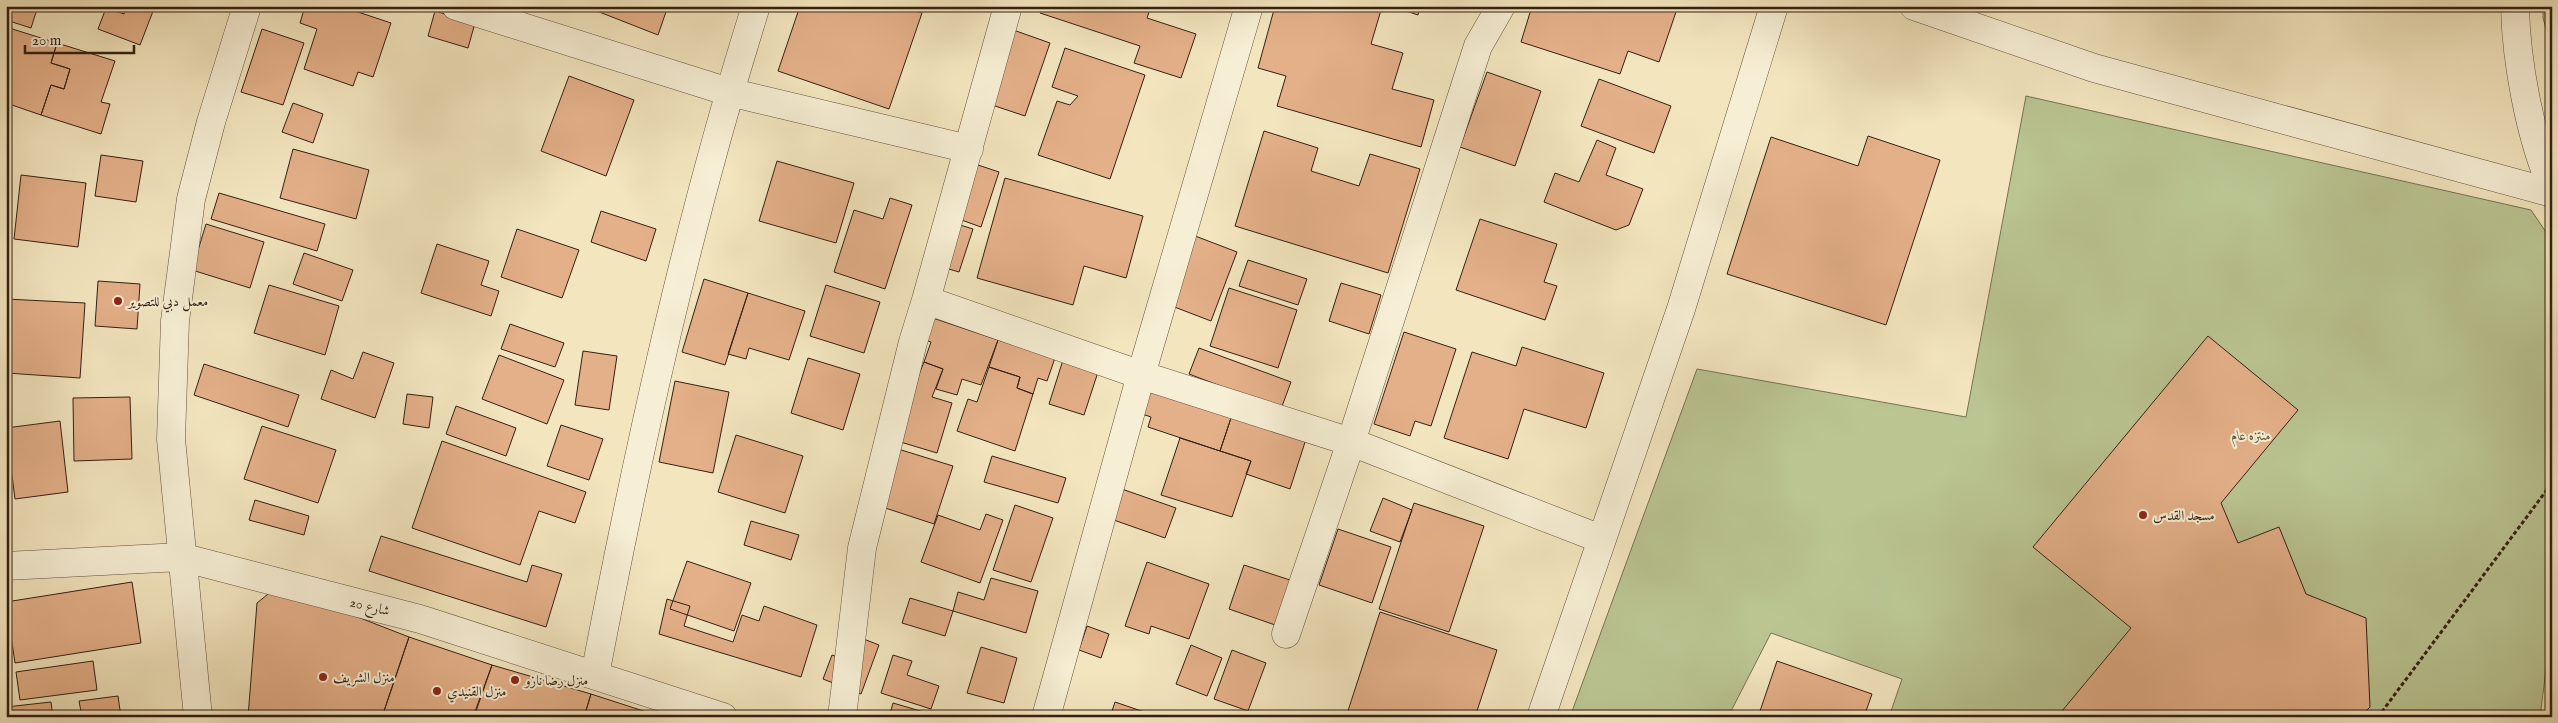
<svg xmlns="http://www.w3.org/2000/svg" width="2558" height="723" viewBox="0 0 2558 723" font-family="'IM FELL English',Amiri,serif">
  <rect width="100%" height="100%" fill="#f3e6bf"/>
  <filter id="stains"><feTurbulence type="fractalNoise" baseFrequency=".004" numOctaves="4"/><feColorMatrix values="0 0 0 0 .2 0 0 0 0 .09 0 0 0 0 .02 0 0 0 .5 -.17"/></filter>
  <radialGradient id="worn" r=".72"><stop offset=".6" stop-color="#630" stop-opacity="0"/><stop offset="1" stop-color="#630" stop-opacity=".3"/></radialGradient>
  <path fill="#bac592" stroke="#777252" d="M2543 6H2552V50L2543 18Z
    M2026 96 2531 210 2552 241V623L2540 717H1889L1902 679 1771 633 1728 717H1570L1697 369 1966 417Z"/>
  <path fill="#e4b089" stroke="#341f12" d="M6 6H38L31 28 6 20Z
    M126 6H155L140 45 98 29 106 8 124 14Z
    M305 6H340L391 23 373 77 358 72 353 86 304 69 317 29 300 23Z
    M584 6H668L658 35Z
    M800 6H901L922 13 889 109 778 71Z
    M1043 6H1151L1147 18 1196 34 1181 78 1134 63 1140 46 1040 13Z
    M1275 6H1368L1381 10 1371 44 1403 53 1392 89 1434 100 1421 147 1277 106 1286 76 1258 68Z
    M1391 6H1420L1418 15Z
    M1532 6H1678L1659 62 1628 51 1620 74 1521 42Z
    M435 11 475 23 468 48 428 36Z
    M1002 26 1050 43 1025 116 977 100Z
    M6 27 57 43 51 63 70 69 64 89 51 85 41 115 6 103Z
    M262 29 304 43 283 105 241 92Z
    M57 43 115 61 101 102 110 104 101 134 41 115 51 85 64 89 70 69 51 63Z
    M1065 48 1145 75 1110 179 1038 155 1057 101 1070 105 1078 96 1052 87Z
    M1487 72 1541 91 1515 166 1460 147Z
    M569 76 634 100 606 176 541 151Z
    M1599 79 1671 106 1654 153 1581 126Z
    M293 103 323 114 313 143 282 132Z
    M6 109 11 110 6 139Z
    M1264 131 1318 148 1311 171 1359 186 1370 154 1420 169 1388 273 1235 226Z
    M1868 136 1940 160 1886 325 1727 274 1771 137 1858 166Z
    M1597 140 1616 148 1606 175 1643 189 1629 225 1616 230 1544 202 1555 173 1579 182Z
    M293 149 369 170 356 219 280 198Z
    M101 155 143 161 136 202 95 196Z
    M957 158 999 172 981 227 939 212Z
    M777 161 854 183 836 243 759 221Z
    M21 175 86 183 78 247 14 239Z
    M1005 178 1143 216 1126 278 1084 266 1073 305 977 278Z
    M219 193 325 224 317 251 211 219Z
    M890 198 912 205 885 289 834 272 854 210 883 219Z
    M601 211 656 229 646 261 591 242Z
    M941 219 973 229 959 272 928 263Z
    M1480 219 1557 244 1544 282 1557 286 1545 320 1456 290Z
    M206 224 264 242 250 288 192 270Z
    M517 229 579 250 562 298 501 277Z
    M1190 234 1237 252 1211 321 1164 303Z
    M437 244 489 261 481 285 499 291 491 316 421 293Z
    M304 253 353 270 342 301 293 284Z
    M1248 260 1307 279 1298 305 1239 286Z
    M704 279 748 293 725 365 682 352Z
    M98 281 140 284 137 329 95 326Z
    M1341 283 1381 295 1369 334 1329 321Z
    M269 285 339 306 325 355 254 333Z
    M826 285 880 302 864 353 810 336Z
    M1229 288 1297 310 1278 368 1210 346Z
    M748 293 805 311 789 360 749 348 746 359 728 354Z
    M6 299 85 303 80 378 6 373Z
    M915 312 998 340 981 385 962 379 957 395 936 389 943 369 924 362 931 342 908 335Z
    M510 324 564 343 555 367 501 349Z
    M1404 332 1456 349 1431 426 1415 421 1410 436 1374 424Z
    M2208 336 2298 410 2221 503 2238 543 2279 527 2306 594 2366 618 2370 707 2360 717H2157L2152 714 2148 717H2057L2131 628 2033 547Z
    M998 340 1055 358 1047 381 1038 378 1033 394 1017 388 1020 377 989 367Z
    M1522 347 1604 373 1586 428 1524 409 1508 459 1444 438 1472 352 1516 366Z
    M1199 348 1291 382 1281 409 1189 374Z
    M583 351 617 356 609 410 575 405Z
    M363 352 394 363 375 418 321 399 331 370 353 379Z
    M499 355 564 380 547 424 482 399Z
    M808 358 860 374 843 430 791 413Z
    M1063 360 1098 372 1084 415 1049 404Z
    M924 362 943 369 932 397 952 403 937 453 884 437 914 387Z
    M204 364 299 395 288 427 194 395Z
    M989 367 1020 377 1017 388 1033 394 1015 451 957 431 968 399 977 402Z
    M675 381 729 392 713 473 659 462Z
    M1145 386 1232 415 1220 451 1148 427 1151 417 1136 412Z
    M407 394 433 397 429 428 403 424Z
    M130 397 132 459 74 461 73 398Z
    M456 406 516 428 506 456 446 434Z
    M1232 415 1306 439 1290 489 1246 474 1251 461 1220 451Z
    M60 421 68 492 15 499 6 428Z
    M561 425 603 439 589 480 547 466Z
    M262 426 336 450 318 503 244 479Z
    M736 435 803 456 785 513 718 492Z
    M1180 438 1251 461 1232 517 1161 495Z
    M442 441 586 492 575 523 539 511 520 565 412 528Z
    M882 444 953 466 934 524 864 501Z
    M992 456 1066 478 1058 503 984 482Z
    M1119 488 1176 508 1165 538 1108 518Z
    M6 489 10 521H6Z
    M1383 498 1412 510 1400 542 1370 531Z
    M255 500 309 516 304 535 249 520Z
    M1414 503 1484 526 1449 632 1379 609Z
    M1015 505 1053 518 1031 582 993 570Z
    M986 514 1003 520 980 583 921 562 938 515 980 530Z
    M751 521 799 535 791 560 744 545Z
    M1338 529 1391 547 1372 603 1319 585Z
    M381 536 527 582 532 565 562 574 546 627 369 571Z
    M687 561 751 583 734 631 670 609Z
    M1147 562 1209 584 1189 639 1151 626 1149 634 1125 626Z
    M1244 565 1293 581 1278 626 1229 609Z
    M991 578 1038 591 1026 633 953 611 958 592 984 600Z
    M132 582 141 643 15 663 6 602Z
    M273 590 314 600 409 637 382 717H248L257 603Z
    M910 598 953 611 945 636 902 623Z
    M667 599 690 606 684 626 733 642 742 615 759 621 764 606 817 625 801 677 659 634Z
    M6 610 11 641 6 642Z
    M1380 612 1497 650 1475 717H1346Z
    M1087 626 1109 634 1101 658 1079 650Z
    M856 636 879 645 861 694 823 679 832 655 846 660Z
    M409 637 492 665 473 717H382Z
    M1191 645 1222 658 1207 696 1176 684Z
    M981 647 1017 658 1004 703 967 693Z
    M1232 650 1266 663 1248 711 1214 699Z
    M893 655 912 661 907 675 939 686 931 709 881 693Z
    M93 661 97 690 20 700 16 672Z
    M1777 661 1872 694 1864 717H1758Z
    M492 665 591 694 584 717H474Z
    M591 694 662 717H584Z
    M118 696 121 717H82L79 701Z
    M51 702 53 717H6V707Z
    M1115 702 1159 717H1110Z
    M893 703 941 717H889Z
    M962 713 974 717H961Z"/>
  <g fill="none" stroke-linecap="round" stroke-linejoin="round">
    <g stroke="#64513d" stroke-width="29">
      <path id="street" d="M456 6 729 92 969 149
        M1914 6 2094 68 2552 193
        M2515 6C2516 61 2530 137 2552 187
        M926 300 1141 375 1351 442 1601 539
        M6 566 181 557 420 619 723 717
        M1286 634 1351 442 1478 46 1501 6
        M595 675C638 450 687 225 756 6
        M198 717 171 439 175 321 191 199 211 122 247 6
        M842 717 862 548 913 342 926 300 1008 6
        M1046 717 1141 375 1249 6
        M1541 717 1681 309 1774 6"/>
    </g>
    <path stroke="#341f12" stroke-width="3" stroke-dasharray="4 2.5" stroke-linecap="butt" d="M2381 712 2392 717
      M2378 717 2552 483"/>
    <use href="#street" stroke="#f7efd5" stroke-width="28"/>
  </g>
  <g fill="#8f2418" stroke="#f7efd5" stroke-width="2">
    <circle cx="118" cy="301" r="5"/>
    <circle cx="2143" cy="515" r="5"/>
    <circle cx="323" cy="677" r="5"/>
    <circle cx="515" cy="680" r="5"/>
    <circle cx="437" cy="691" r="5"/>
  </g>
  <g text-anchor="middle" stroke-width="4" stroke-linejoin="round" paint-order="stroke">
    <g font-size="14" fill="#341f12" stroke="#f7efd5" text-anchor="start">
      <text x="128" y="306">معمل دبي للتصوير</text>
      <text x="2153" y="520">مسجد القدس</text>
      <text x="333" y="682">منزل الشريف</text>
      <text x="525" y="685">منزل رضا نازو</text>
      <text x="447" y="696">منزل القنيدي</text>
    </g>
    <g font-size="14" font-style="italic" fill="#5c5138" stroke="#f7efd5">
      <text x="2251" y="440">منتزه عام</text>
    </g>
    <g font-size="14" fill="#341f12" stroke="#f7efd5">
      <text transform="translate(370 606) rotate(14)" y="5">شارع 20</text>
    </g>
  </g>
  <rect width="2558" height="723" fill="none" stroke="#f3e6bf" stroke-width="25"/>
  <rect x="8" y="8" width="2543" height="708" fill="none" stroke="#341f12" stroke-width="2.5"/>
  <rect x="12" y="12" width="2533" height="698" fill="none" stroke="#341f12"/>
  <path d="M25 45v8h109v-8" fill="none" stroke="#341f12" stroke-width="2.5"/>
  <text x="32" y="45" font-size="15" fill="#341f12" stroke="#f7efd5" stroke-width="4" paint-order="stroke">20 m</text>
  <rect width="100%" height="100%" filter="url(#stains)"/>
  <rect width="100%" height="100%" fill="url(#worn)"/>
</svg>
